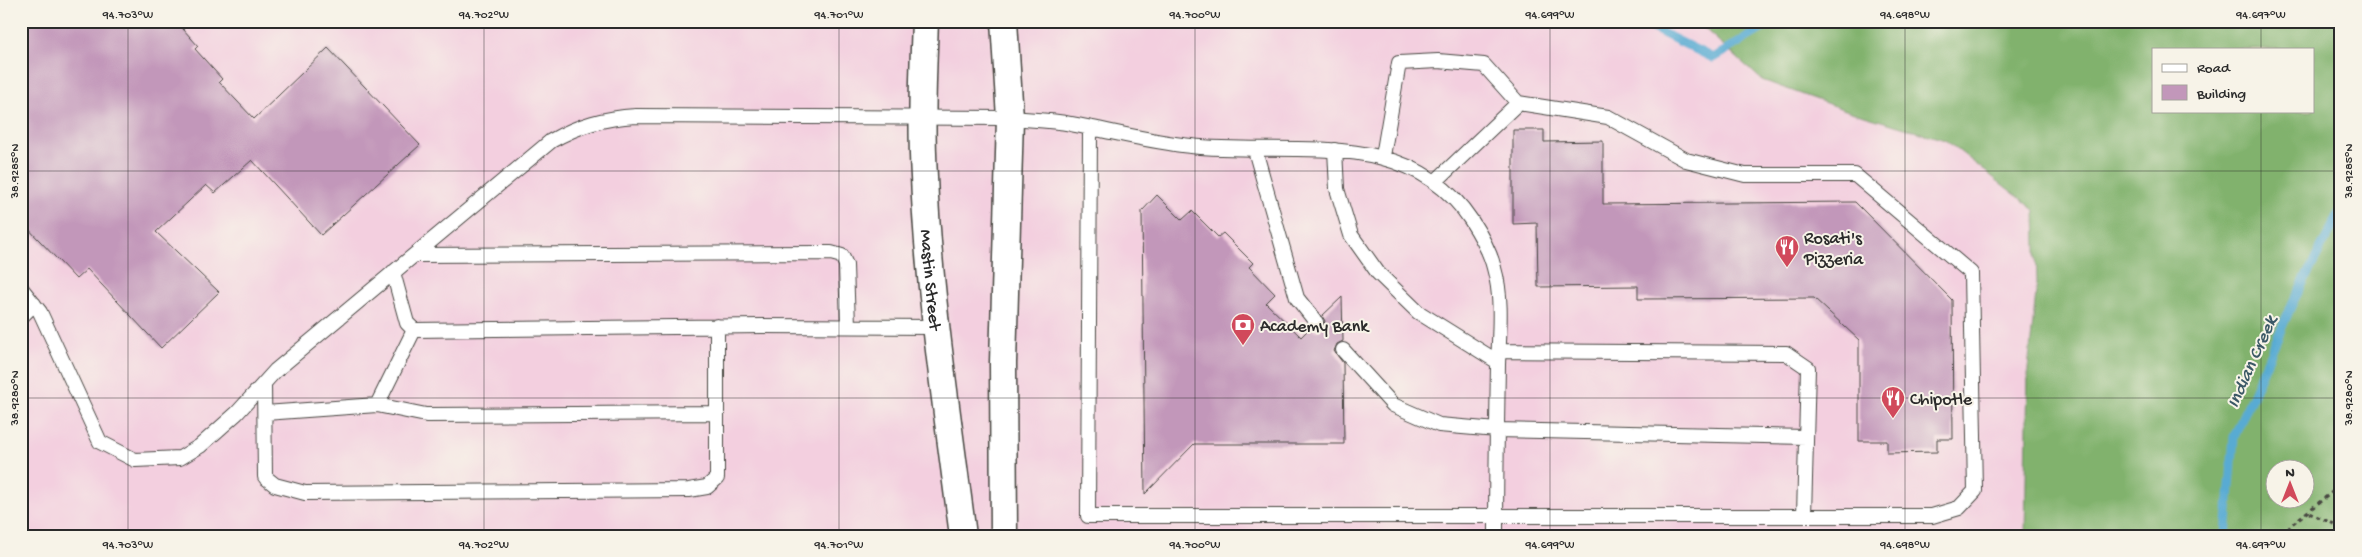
<svg xmlns="http://www.w3.org/2000/svg" width="2362" height="557" viewBox="0 0 2362 557" font-family="'Gochi Hand',sans-serif">
  <rect width="100%" height="100%" fill="#f7f3e8"/>
  <filter id="ink" filterUnits="userSpaceOnUse"><feTurbulence type="fractalNoise" baseFrequency=".02" numOctaves="2"/><feDisplacementMap in="SourceGraphic" scale="10" xChannelSelector="R" yChannelSelector="G"/><feConvolveMatrix kernelMatrix="1 2 1 2 8 2 1 2 1" color-interpolation-filters="sRGB"/></filter>
  <filter id="wash" filterUnits="userSpaceOnUse"><feTurbulence type="fractalNoise" baseFrequency=".0096" numOctaves="4" result="noise"/><feDisplacementMap in="SourceGraphic" scale="20" xChannelSelector="R" yChannelSelector="G"/><feGaussianBlur stdDeviation="1.12" result="paint"/><feColorMatrix in="noise" values="0 0 0 0 0 0 0 0 0 0 0 0 0 0 0 0 0 1.4 0 .05"/><feComposite in="paint" operator="in"/></filter>
  <g filter="url(#wash)">
    <rect width="100%" height="100%" fill="#e8e1be"/>
    <path fill="#f3cfdf" fill-rule="evenodd" d="M21 21H2341V536H21ZM2153 49H2313V111H2153ZM2274 470H2304V500H2274Z"/>
    <path fill="#81b26d" stroke="#566e4c" fill-rule="evenodd" d="M1696 21H2341V536H2025L2028 369 2037 283 2035 210 1945 140 1851 112 1762 80ZM2153 49H2313V111H2153ZM2274 470H2304V500H2274Z"/>
    <g fill="none" stroke-linecap="round" stroke-linejoin="round">
      <path stroke="#58abd3" stroke-width="9" d="M1638 21 1713 58 1775 21
        M2339 21 2341 22
        M2226 536 2234 437 2293 302 2341 210"/>
    </g>
    <g id="blocks">
      <path fill="#c297ba" d="M21 21H176L198 46 195 49 222 79 219 82 254 119 328 48 420 145 321 235 252 160 215 193 206 185 156 232 219 292 161 348 87 269 76 279 21 221Z
        M1513 130H1544V142L1603 141V204L1855 202 1952 300 1953 439H1937V452L1887 453V441H1859V340L1814 298 1638 299V286L1538 287 1537 223 1513 224Z
        M1157 195 1182 220 1192 211 1218 237 1223 233 1253 263 1249 267 1275 294 1266 303 1301 337 1310 328 1317 331 1322 329 1325 321 1322 316 1342 297 1343 341 1337 344 1334 351 1343 363 1344 444H1194L1145 494 1142 211Z"/>
    </g>
  </g>
  <g filter="url(#ink)">
    <use href="#blocks" fill-opacity="0" stroke="#474641" stroke-width="1"/>
    <g fill="none" stroke-linecap="round" stroke-linejoin="round">
      <g stroke="#474641" stroke-width="16">
        <path id="service" d="M1090 128 1088 516H1932L1959 508 1975 491 1971 273 1855 175H1745L1686 160 1608 117 1518 103 1436 181
          M1255 150 1297 298 1316 322
          M1335 150 1337 189 1351 235 1378 273 1418 312 1498 362
          M1383 156 1399 63 1438 61 1484 65 1518 103
          M415 255 831 253 842 256 846 265 848 326
          M393 272 407 323 414 330 762 326 936 327
          M21 288 40 312 100 442 135 460 180 458 200 446 237 413 275 371 551 141C579 125 604 118 636 116L1010 118C1030 120 1051 120 1071 124 1111 131 1150 142 1191 146 1288 157 1408 124 1471 220 1480 234 1490 251 1494 268 1503 298 1499 334 1498 365 1497 422 1496 479 1496 536
          M21 317 34 304
          M1343 350 1393 405 1439 425 1497 430 1806 437
          M1499 351 1786 353 1808 368 1804 515
          M264 383 265 477 275 485 305 493 689 490 707 487 717 478V326
          M377 405 414 330
          M265 413 377 405 426 415 717 413"/>
      </g>
      <g stroke="#474641" stroke-width="29">
        <g id="minor">
          <path id="s1" d="M925 21C923 73 921 125 924 177 929 297 948 417 963 536"/>
          <path d="M1004 536 1003 363 1010 118 1004 21"/>
        </g>
      </g>
      <path stroke="#474641" stroke-width="3" stroke-dasharray="4 4" stroke-linecap="butt" d="M2309 513 2341 527
        M2283 536 2292 524 2341 485"/>
      <use href="#service" stroke="#fff" stroke-width="14"/>
      <use href="#minor" stroke="#fff" stroke-width="26"/>
    </g>
  </g>
  <path fill="none" stroke="#2b2b2b" stroke-width="1" stroke-opacity="0.45" d="M128 21V536M484 21V536M839 21V536M1195 21V536M1550 21V536M1905 21V536M2261 21V49M2261 111V536M21 171H2341M21 398H2341"/>
  <defs>
    <g id="restaurant-pin" transform="scale(1.25)"><path d="M0 17L-7.5 6A9.5 9.5 0 1 1 7.5 6Z" fill="#d1495b" stroke="#f7f3e8"/><path d="M-5-6h1v4h1v-4h1v4h1v-4h1v5L-1.5 .5V6h-2V.5L-5-1ZM5-6V6H3V1.5H1.5Q1.5-4 5-6Z" fill="#fff"/></g>
    <g id="bank-pin" transform="scale(1.25)"><path d="M0 17L-7.5 6A9.5 9.5 0 1 1 7.5 6Z" fill="#d1495b" stroke="#f7f3e8"/><path d="M-6-4H6V4H-6ZM0-2.3a2.3 2.3 0 1 0 0 4.6a2.3 2.3 0 1 0 0-4.6Z" fill="#fff"/></g>
  </defs>
  <g fill-rule="evenodd">
    <use href="#restaurant-pin" x="1787" y="247"/>
    <use href="#bank-pin" x="1243" y="325"/>
    <use href="#restaurant-pin" x="1893" y="398"/>
  </g>
  <g text-anchor="middle" stroke-width="4" stroke-linejoin="round" paint-order="stroke">
    <g font-size="18" fill="#2b2b2b" stroke="#f7f3e8" text-anchor="start">
      <text x="1804" y="243">Rosati's<tspan x="1804" dy="21">Pizzeria</tspan></text>
      <text x="1260" y="331">Academy Bank</text>
      <text x="1910" y="404">Chipotle</text>
    </g>
    <g font-size="18" fill="#2b2b2b" stroke="#f7f3e8">
      <text dy="6" stroke="none"><textPath href="#s1" startOffset="259">Mastin Street</textPath></text>
    </g>
    <g font-size="19" font-style="italic" fill="#3b5866" stroke="#f7f3e8">
      <text transform="translate(2250 361) rotate(-66)" y="7">Indian Creek</text>
    </g>
  </g>
  <rect width="2362" height="557" fill="none" stroke="#f7f3e8" stroke-width="55"/>
  <rect x="2152" y="48" width="162" height="65" fill="#f7f3e8" stroke="#a5a39c"/>
  <rect x="2162" y="64" width="25" height="8" fill="#ffffff" stroke="#a5a39c"/>
  <text x="2197" y="72" font-size="15" fill="#2b2b2b">Road</text>
  <rect x="2162" y="85" width="25" height="15" fill="#c297ba" stroke="#a5a39c"/>
  <text x="2197" y="98" font-size="15" fill="#2b2b2b">Building</text>
  <g transform="translate(2290 484)"><circle r="24" fill="#f7f3e8" stroke="#a5a39c"/>
  <path d="M0-4L9 19L0 12L-9 19Z" fill="#d1495b"/>
  <text y="-8" font-size="14" font-weight="bold" text-anchor="middle" fill="#2b2b2b">N</text>
  </g>
  <rect x="28" y="28" width="2306" height="502" fill="none" stroke="#2b2b2b" stroke-width="2"/>
  <g font-size="12" text-anchor="middle" fill="#2b2b2b">
    <text x="128" y="18">94.703°W</text>
    <text x="484" y="18">94.702°W</text>
    <text x="839" y="18">94.701°W</text>
    <text x="1195" y="18">94.700°W</text>
    <text x="1550" y="18">94.699°W</text>
    <text x="1905" y="18">94.698°W</text>
    <text x="2261" y="18">94.697°W</text>
    <text transform="translate(14 171) rotate(-90)" y="4">38.9285°N</text>
    <text transform="translate(2348 171) rotate(-90)" y="4">38.9285°N</text>
    <text transform="translate(14 398) rotate(-90)" y="4">38.9280°N</text>
    <text transform="translate(2348 398) rotate(-90)" y="4">38.9280°N</text>
    <text x="128" y="548">94.703°W</text>
    <text x="484" y="548">94.702°W</text>
    <text x="839" y="548">94.701°W</text>
    <text x="1195" y="548">94.700°W</text>
    <text x="1550" y="548">94.699°W</text>
    <text x="1905" y="548">94.698°W</text>
    <text x="2261" y="548">94.697°W</text>
  </g>
</svg>
